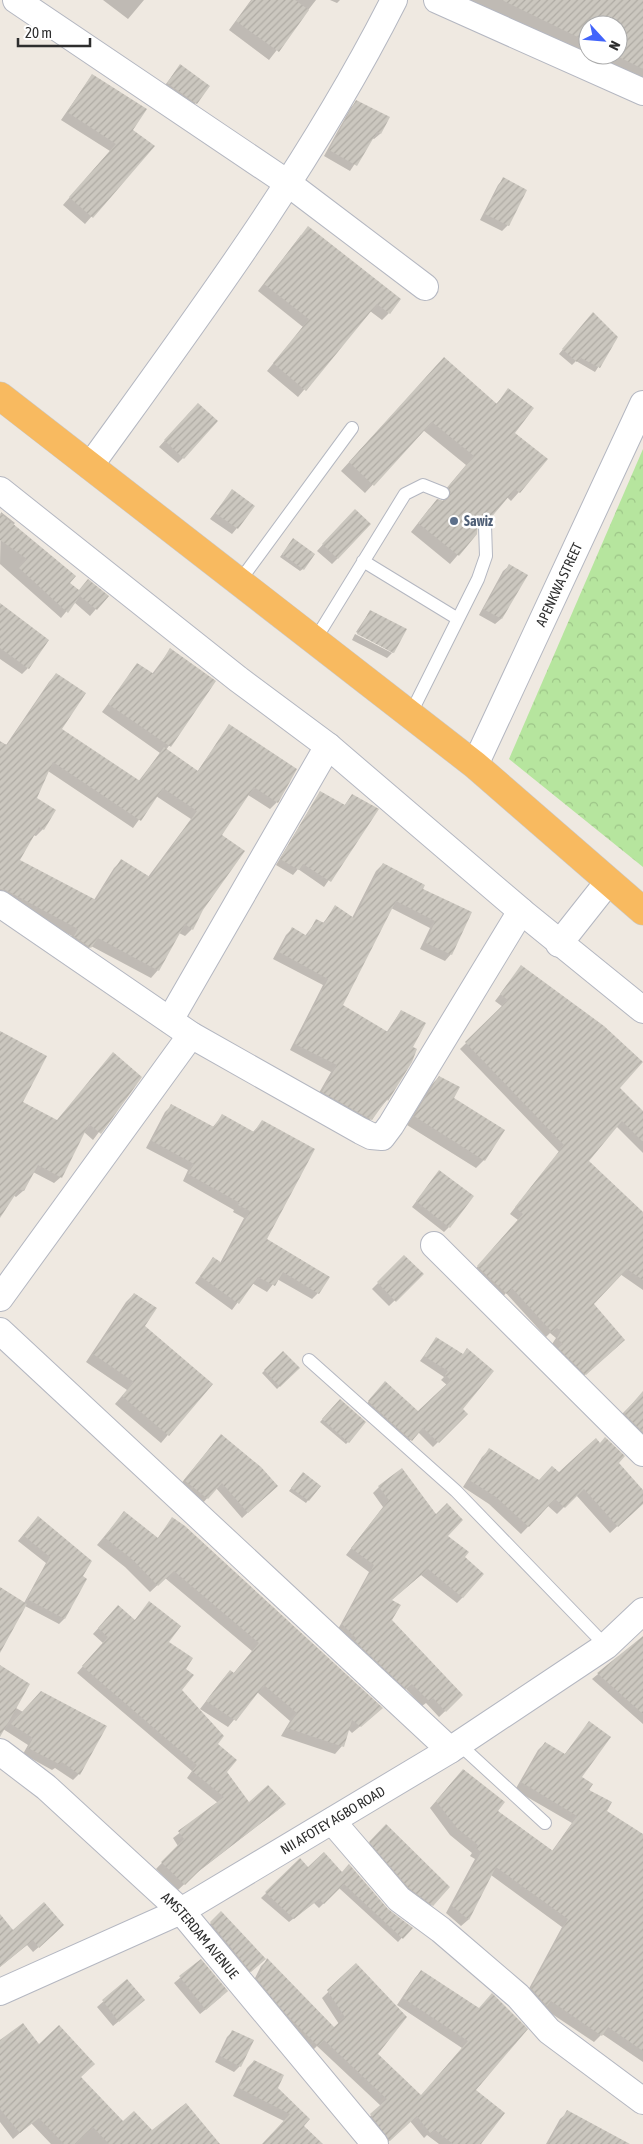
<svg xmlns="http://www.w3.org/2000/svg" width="643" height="2144" viewBox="0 0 643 2144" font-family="'Asap Condensed',sans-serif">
  <defs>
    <pattern id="forest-crowns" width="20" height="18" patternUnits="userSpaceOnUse" patternTransform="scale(1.25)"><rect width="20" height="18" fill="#b6e59e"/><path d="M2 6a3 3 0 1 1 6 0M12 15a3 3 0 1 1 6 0" fill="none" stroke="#9dc588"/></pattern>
    <pattern id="building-hatch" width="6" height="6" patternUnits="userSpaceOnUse" patternTransform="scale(1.25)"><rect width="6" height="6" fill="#cbc7bf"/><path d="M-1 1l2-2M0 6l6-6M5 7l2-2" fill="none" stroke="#afaba4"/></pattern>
  </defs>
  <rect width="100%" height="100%" fill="#efe9e1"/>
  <path fill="url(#forest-crowns)" d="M643 449V867L509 759Z"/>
  <path fill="#0003" fill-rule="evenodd" d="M103 0H144L128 19Z
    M251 0H316L269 60 229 30Z
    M330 0H340L337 3Z
    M452 0H643V82L519 22 512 28ZM588 25H618V55H588Z
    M180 66 196 103 190 109 162 89Z
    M92 75 132 130 153 146 85 224 63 205 110 151 61 120Z
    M357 101 388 118 380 134 374 139 372 138 350 171 324 156 351 107Z
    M503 179 525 190 508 225 502 231 480 220 498 185Z
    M301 235 389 313 382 320 370 311 298 397 267 371 303 327 258 291Z
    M589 318 617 338 595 372 576 361 572 365 559 354Z
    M436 367 495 405 509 390 519 492 511 501 507 497 481 527 476 525V534L450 564 411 532 429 509 444 502 440 496 466 465 423 430 365 493 341 471Z
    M192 410 183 458 178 463 159 447Z
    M232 491 237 528 232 534 210 519Z
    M1 512 15 523 13 525 44 563 79 591 107 596 90 616 74 602 61 618 0 564Z
    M349 516 338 558 332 564 317 551Z
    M291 542 303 569 300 571 280 557Z
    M509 566 526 575 501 619 495 624 479 615 503 571Z
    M0 605 28 668 22 674 0 659Z
    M370 611 405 630 393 653 356 632Z
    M355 634 392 653 387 658 352 640Z
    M170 650 215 681 166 750 197 772 229 726 277 802 270 809 248 795 221 835 202 909 192 929 185 936 179 933 158 970 151 978 91 946 83 955 67 944 72 936 0 898V741L6 745 49 682 56 674 61 729 138 782 160 753 102 712 138 664 152 674ZM48 771 133 828 156 796 191 819 148 877 121 861 114 868 94 900 18 860 33 835 36 836 43 829 35 799Z
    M320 792 344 806 352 795 377 810 324 887 298 869 293 875 276 865Z
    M383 864 421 890 451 954 445 961 420 949 430 928 391 908 341 1006 386 1033 401 1011 412 1047 416 1049 387 1100 365 1126 316 1098 331 1072 290 1050 323 985 273 959 286 935 292 929 305 936 317 920 323 923 336 907 352 918 376 871Z
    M521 967 618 1088 643 1113V1153L616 1126 587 1161 643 1213V1290L620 1274 592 1304 618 1346 579 1380 552 1344 556 1338 550 1333 546 1337 506 1293 501 1299 472 1273 518 1220 510 1214 559 1152 460 1049 503 1007 495 1001Z
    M0 1032 21 1102 56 1121 140 1077 93 1140 84 1132 61 1177 54 1183 33 1172 23 1191 16 1197 13 1195 0 1216Z
    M439 1077 484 1160 476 1168 407 1125 431 1085Z
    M171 1106 212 1128 222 1116 253 1132 262 1122 265 1240 318 1293 312 1299 277 1279 267 1292 252 1283 232 1310 195 1283 213 1259 220 1263 244 1218 233 1212 234 1210 183 1181 188 1170 146 1148 165 1112Z
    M434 1178 449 1227 444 1232 412 1207Z
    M404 1257 422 1274 389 1306 372 1289Z
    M134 1294 143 1327 211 1384 161 1443 115 1404 127 1390 86 1362 126 1302Z
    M437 1338 461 1409 466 1414 433 1447 418 1432 406 1445 364 1407 380 1388 419 1413 447 1385 441 1380 444 1377 420 1361Z
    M283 1353 298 1368 277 1389 262 1373Z
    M643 1393V1446L622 1414Z
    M340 1400 348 1442 346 1444 320 1422Z
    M215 1442 270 1492 242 1518 216 1488 202 1504 179 1486Z
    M489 1450 539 1481 643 1492V1502L610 1533 576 1495 557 1514 548 1506 521 1534 489 1504 463 1487 482 1457Z
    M300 1477 319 1486 306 1503 289 1491Z
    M379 1487 446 1536 463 1557V1597L457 1603 421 1575 390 1601 391 1620 462 1695 439 1717 426 1703 422 1706 406 1689 399 1694 337 1631 369 1572 346 1555 383 1507 373 1493Z
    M124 1513 157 1539 172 1519 374 1715 352 1733 348 1729 342 1746 335 1754 281 1736 290 1721 257 1692 228 1727 200 1709 223 1679 230 1671 233 1674 252 1651 165 1578 150 1592 125 1567 97 1545Z
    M33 1523 81 1577 64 1619 59 1624 25 1606 0 1651V1588L24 1603 46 1563 18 1541Z
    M149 1603 167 1642 184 1669 181 1690 217 1744 225 1772 249 1804 278 1810 194 1875 178 1890 156 1869 178 1846 173 1838 218 1803 187 1778 192 1771 77 1673 103 1643 93 1634 112 1613 134 1621Z
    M643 1637V1724L592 1679Z
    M0 1666 16 1708 23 1712 105 1727 79 1774 73 1780 55 1768 52 1770 23 1754 28 1745 0 1727Z
    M590 1723 580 1778 606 1811 643 1835V2062L602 2034 594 2042 525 1996 562 1927 491 1875 468 1920 461 1926 446 1913 475 1859 470 1856 472 1853 450 1835 430 1808 463 1770 497 1811 552 1851 572 1823 515 1790 538 1750 545 1743 564 1755Z
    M380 1831 432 1905 427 1910 365 1848Z
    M300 1860 308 1868 342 1873 411 1928 398 1942 339 1888 319 1908 314 1903 289 1922 261 1898Z
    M221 1913 256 1967 243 1978 203 1931Z
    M0 1916 13 1932 57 1931 33 1952 27 1945 0 1967Z
    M201 1960 221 1997 200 2014 174 1983Z
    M267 1960 334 2028 339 2024 322 1998 356 1965 377 2054 421 2096 462 2048 397 2005 415 1978 421 1971 479 2009 475 2090 479 2144H439L427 2135 424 2138 410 2121 386 2144 364 2122 381 2106 317 2046 311 2052 251 1986 261 1966Z
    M127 1981 137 2006 113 2026 97 2007Z
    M233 2031 240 2066 234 2072 215 2062 227 2037Z
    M0 2042 39 2046 79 2077 123 2123 152 2132 218 2144H51L31 2123 13 2139 0 2122Z
    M254 2061 302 2126 321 2144H263L284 2121 233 2096 247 2068Z
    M568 2112 628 2144H546L560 2119Z"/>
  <path fill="url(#building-hatch)" fill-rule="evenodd" d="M252 0H295L309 10 279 52 236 21Z
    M502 0H643V69L615 55H618V25H588V42Z
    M180 64 210 86 197 104 167 83Z
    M92 74 147 109 133 130 155 146 93 218 69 197 116 144 67 112Z
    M356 100 390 117 381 134 377 132 357 166 329 150Z
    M503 177 527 190 509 226 485 214Z
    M308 226 401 299 390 314 377 304 306 391 273 363 309 319 264 284Z
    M593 312 618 337 600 368 581 358 577 362 562 349Z
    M444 357 497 404 508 388 534 408 515 433 548 459 520 493 515 489 490 519 484 517 478 521 477 534 459 556 418 523 437 499 444 501 448 499 451 492 448 487 474 456 432 422 374 486 349 462Z
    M198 403 218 421 184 459 164 440Z
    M232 489 255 506 238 529 215 513Z
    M355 509 371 524 338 559 322 544Z
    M0 513 76 576 70 583 79 590 88 579 109 596 97 610 80 596 68 613 19 568 27 559 0 540Z
    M293 538 315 554 304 570 282 554Z
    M509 564 528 575 502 619 483 609Z
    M0 603 49 640 29 669 0 648Z
    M370 610 407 629 394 653 357 634Z
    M170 648 216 681 171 747 108 704 137 663 154 674Z
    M56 673 86 693 62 729 140 781 164 747 198 771 229 724 297 769 278 803 254 787 222 835 245 851 203 910 193 930 185 924 159 971 98 938 91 948 74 936 78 929 4 889H0V742L7 745ZM53 762 141 821 163 788 197 811 150 877 121 859 96 900 20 860 39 827 44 830 56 810 37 798Z
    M320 791 345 805 352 794 379 809 331 882 303 864 299 870 280 859Z
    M383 863 425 885 423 889 472 912 452 955 426 943 435 921 396 901 343 1005 388 1032 401 1010 426 1023 413 1047 417 1049 412 1062 388 1101 387 1099 372 1120 322 1092 337 1065 295 1044 328 979 279 952 292 927 307 936 316 919 324 923 335 905 354 918Z
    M521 965 604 1026 643 1062 620 1088 643 1111V1142L622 1121 589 1161 643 1212V1280L627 1269 594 1304 625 1340 586 1375 558 1348 563 1344 557 1338 561 1331 557 1328 552 1332 512 1288 507 1294 477 1266 523 1214 515 1207 564 1145 465 1042 508 1000 500 994Z
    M0 1031 47 1056 23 1102 57 1120 113 1052 142 1077 101 1134 89 1124 62 1178 38 1165 24 1191 19 1189 0 1218Z
    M439 1076 460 1087 454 1098 505 1130 485 1161 414 1116Z
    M171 1104 214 1127 222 1114 254 1132 262 1120 315 1149 267 1239 330 1277 319 1294 283 1272 275 1286 258 1277 239 1304 200 1276 213 1257 222 1263 250 1211 238 1205 240 1203 188 1174 194 1164 152 1141Z
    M439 1170 474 1196 450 1228 416 1201Z
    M404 1255 424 1274 396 1302 377 1282Z
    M134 1293 157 1308 145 1326 213 1384 169 1436 122 1396 134 1382 93 1354Z
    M436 1337 463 1354 467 1348 494 1371 463 1409 468 1414 439 1443 423 1428 412 1441 368 1401 385 1381 418 1411 451 1380 445 1375 448 1371 424 1356Z
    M283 1351 300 1368 280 1387 264 1370Z
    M643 1391V1432L624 1413Z
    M340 1399 366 1422 349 1443 322 1419Z
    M221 1434 261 1467 278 1486 248 1513 222 1483 208 1499 184 1480Z
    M605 1437 625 1456 619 1463 643 1490V1504L618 1527 584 1489 565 1508 555 1499 529 1527 496 1497 469 1480 489 1448 539 1480 552 1466 559 1472 596 1438 600 1443Z
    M402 1468 436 1514 447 1503 463 1520 448 1536 469 1552 465 1557 484 1574 463 1598 428 1569 392 1600 401 1605 392 1620 463 1695 446 1712 433 1698 429 1701 412 1684 406 1689 354 1640 356 1638 342 1624 374 1565 351 1548 389 1500 378 1486Z
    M303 1472 321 1486 309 1501 291 1488Z
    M124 1511 158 1538 172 1517 185 1526 383 1708 361 1727 352 1720 344 1747 287 1728 297 1713 264 1685 236 1721 206 1701 230 1670 234 1673 259 1643 174 1571 158 1586 133 1560 104 1537Z
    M38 1516 92 1561 83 1576 87 1579 65 1619 27 1599 50 1557 23 1535Z
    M0 1587 27 1604 0 1653Z
    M149 1601 181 1626 169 1642 193 1658 186 1669 194 1675 182 1690 224 1736 218 1744 237 1760 227 1772 249 1802 268 1785 286 1804 201 1869 185 1885 161 1862 184 1839 178 1831 224 1797 192 1771 197 1765 82 1666 108 1637 98 1628 118 1605 135 1620Z
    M643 1636V1714L597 1673Z
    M0 1665 30 1684 0 1737Z
    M41 1691 107 1726 80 1775 62 1762 59 1764 28 1748 33 1738 11 1724Z
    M589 1721 611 1737 582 1777 593 1784 589 1790 612 1802 607 1811 643 1834V2051L608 2027 602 2036 551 2001 547 2006 531 1988 568 1919 496 1867 469 1920 452 1906 481 1852 476 1848 478 1845 457 1828 436 1801 463 1769 505 1802 498 1811 553 1851 577 1816 521 1782 545 1742 565 1754Z
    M386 1824 450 1887 433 1906 409 1888 369 1842Z
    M324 1852 342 1872 349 1864 388 1909 413 1928 403 1939 344 1884 324 1904 319 1899 294 1919 265 1892 300 1858 308 1867Z
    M44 1902 64 1925 39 1948 33 1940 0 1967V1914L13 1930Z
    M221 1911 266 1959 251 1972 210 1922Z
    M267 1958 334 2027 345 2017 327 1990 356 1963 407 2017 378 2054 421 2095 468 2041 403 1998 421 1970 479 2008 492 1993 528 2029 476 2090 505 2113 481 2144H453L435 2130 430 2133 417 2116 390 2141 370 2114 387 2099 324 2040 318 2046 284 2012 257 1979Z
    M201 1959 228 1991 206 2010 179 1976Z
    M127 1979 145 2000 119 2022 102 2000Z
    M23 2023 39 2044 59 2025 95 2064 81 2077 123 2121 134 2111 152 2130 186 2103 220 2144H109L93 2127 75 2144H64L39 2118 20 2133 0 2109V2040Z
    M232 2030 254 2040 241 2067 220 2056Z
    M254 2060 284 2075 278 2088 310 2119 304 2126 323 2144H262L290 2114 239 2088Z
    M567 2110 630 2144H548Z"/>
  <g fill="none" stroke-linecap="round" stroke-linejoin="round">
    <g stroke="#b4b7c1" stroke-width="14">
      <path id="service" d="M363 561 458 619
        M239 582 352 428
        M315 640 405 494 423 485 443 493
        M410 715 478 579 486 556 485 525
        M309 1360 456 1491 606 1646
        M459 1744 545 1823"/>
    </g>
    <g stroke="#b4b7c1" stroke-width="28">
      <g id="minor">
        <path d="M16 0 289 184 425 287"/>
        <path d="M437 0 643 92"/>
        <path d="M90 466C199 315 310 166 394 0"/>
        <path d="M0 490 238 679 328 746 521 911 391 1125 382 1137 371 1136 361 1131 191 1035 0 904"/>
        <path id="s1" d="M475 765 643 404"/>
        <path d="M521 911 643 1010"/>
        <path d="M559 944 608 882"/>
        <path d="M170 1020 328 746"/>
        <path d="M434 1245 643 1453"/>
        <path d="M0 1298 191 1035"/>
        <path d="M0 1331 450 1750"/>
        <path id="s2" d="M0 1752 46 1787 181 1911 375 2144"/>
        <path d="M332 1821 399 1899 441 1930 518 1996 549 2031 643 2101"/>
        <path id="s3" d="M0 1992 181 1911 450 1750 606 1646 643 1611"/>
      </g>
    </g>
    <g stroke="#c9c9c9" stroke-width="29">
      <path id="trunk" d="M0 396 475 765 643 911"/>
    </g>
    <use href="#service" stroke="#fff" stroke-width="12"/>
    <use href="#minor" stroke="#fff" stroke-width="26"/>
    <use href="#trunk" stroke="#f8ba60" stroke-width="28"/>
  </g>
  <circle fill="#5c6f8a" stroke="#fff" stroke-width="2" cx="454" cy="521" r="5"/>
  <g text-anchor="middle" stroke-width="5" stroke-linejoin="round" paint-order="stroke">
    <g font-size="14" font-weight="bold" fill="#4e5e75" stroke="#fff" text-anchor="start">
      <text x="464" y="526">Sawiz</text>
    </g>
    <g font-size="14" fill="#2e2e2e" stroke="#fff">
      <text dy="5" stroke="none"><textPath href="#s1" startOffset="199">APENKWA STREET</textPath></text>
      <text dy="5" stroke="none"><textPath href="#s3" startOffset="375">NII AFOTEY AGBO ROAD</textPath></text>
      <text dy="5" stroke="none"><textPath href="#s2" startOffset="272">AMSTERDAM AVENUE</textPath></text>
    </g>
  </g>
  <g transform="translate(603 40) rotate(116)"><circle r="24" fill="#ffffff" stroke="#ababab"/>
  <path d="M0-4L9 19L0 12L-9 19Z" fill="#4264fb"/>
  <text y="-8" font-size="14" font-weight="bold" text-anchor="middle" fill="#2e2e2e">N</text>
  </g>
  <path d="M18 38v8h72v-8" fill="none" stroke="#2e2e2e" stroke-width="2.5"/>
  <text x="25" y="38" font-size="15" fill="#2e2e2e" stroke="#ffffff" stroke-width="4" paint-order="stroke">20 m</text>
</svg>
